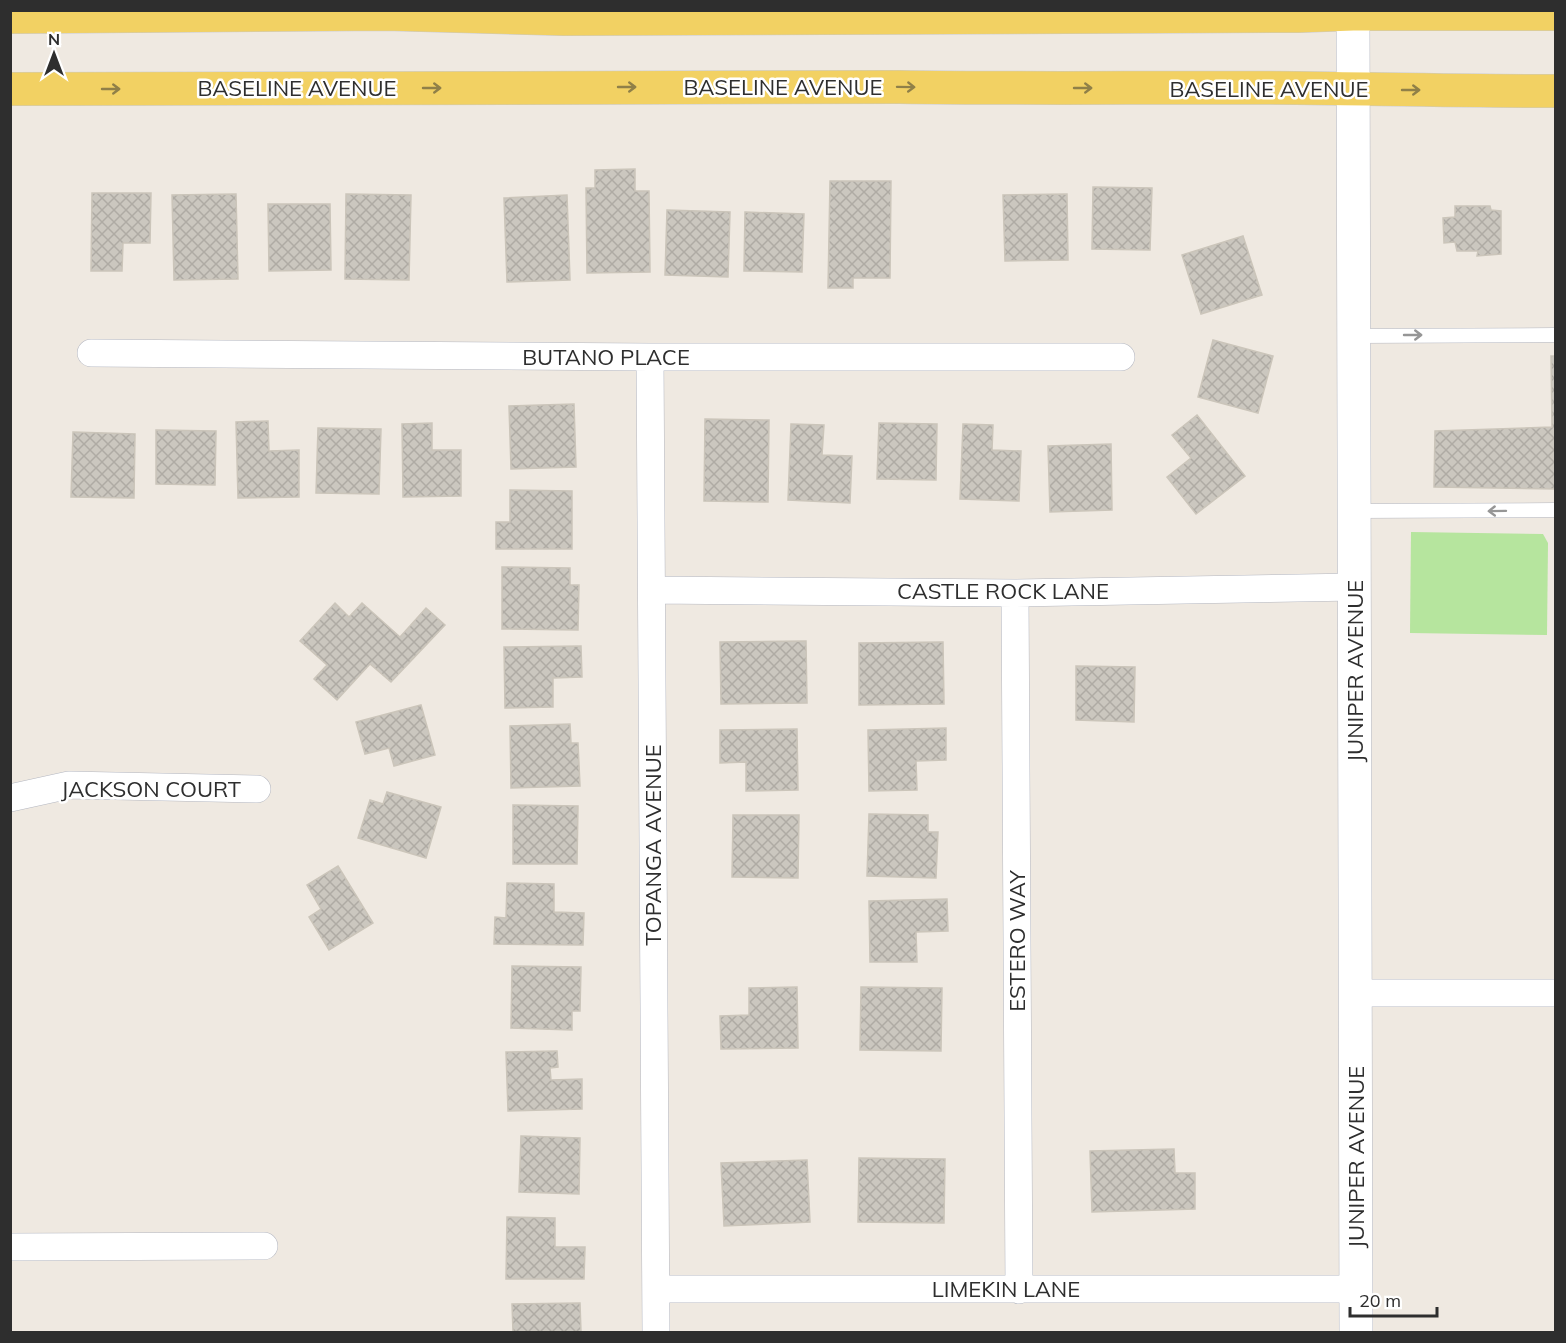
<svg xmlns="http://www.w3.org/2000/svg" width="1566" height="1343" viewBox="0 0 1566 1343" font-family="Mulish,sans-serif">
  <defs>
    <pattern id="building-cross-hatch" width="8" height="8" patternUnits="userSpaceOnUse" patternTransform="scale(1.5)"><rect width="8" height="8" fill="#cbc7bf"/><path d="M0 0l8 8M0 8l8-8" fill="none" stroke="#afaba4"/></pattern>
  </defs>
  <rect width="100%" height="100%" fill="#efe9e1"/>
  <path fill="#b6e59e" d="M1411 532 1543 534 1548 543 1547 635 1410 633Z"/>
  <path fill="url(#building-cross-hatch)" stroke="#cbc5ba" stroke-width="1.5" d="M635 169V191H649L650 272 587 273 586 188H595V170Z
    M830 181H891L890 278H853V288H828Z
    M1093 187 1152 188 1150 250 1092 249Z
    M92 193H151L150 243H123L122 271H91Z
    M236 194 238 279 174 280 172 195Z
    M346 194 411 195 409 280 345 279Z
    M1067 194 1068 260 1005 261 1003 195Z
    M567 195 570 280 507 282 504 198Z
    M268 204H330L331 270 269 271Z
    M1455 206H1490L1491 210 1501 211V254L1477 256 1478 251H1457L1455 242 1444 243 1443 218 1455 217Z
    M667 210 730 212 728 277 665 275Z
    M745 212 804 214 802 272 744 271Z
    M1243 236 1262 295 1201 314 1182 255Z
    M1213 340 1273 356 1258 413 1198 397Z
    M1551 356H1556V489L1434 487 1435 431 1552 427Z
    M574 404 576 467 511 469 509 406Z
    M1197 415 1245 476 1196 514 1167 477 1191 458 1172 435Z
    M705 419 769 420 768 502 704 501Z
    M268 421 269 451 299 450V497L238 498 236 422Z
    M432 423V450H461V496L403 497 402 424Z
    M879 423 937 424 936 480 877 479Z
    M791 424 824 425 822 455 852 456 850 503 788 500Z
    M963 424 993 425 992 450 1021 451 1019 501 960 499Z
    M318 428 381 429 379 494 316 493Z
    M156 430 216 431 215 485 156 484Z
    M73 432 135 434 134 498 71 497Z
    M1111 444 1112 510 1050 512 1048 446Z
    M510 490 572 491V549H496V522H510Z
    M502 567 570 568V585H579L578 630 502 629Z
    M335 603 349 617 362 603 400 637 426 608 445 625 391 682 370 664 337 700 314 679 327 665 300 641Z
    M806 641 807 703 721 704 720 642Z
    M943 642 944 704 859 705V643Z
    M581 646 582 677 553 678V707L505 708 504 647Z
    M1076 666 1135 667 1134 722 1076 720Z
    M421 705 435 755 394 766 389 748 365 754 356 722Z
    M570 724 571 743H578L580 786 511 788 510 726Z
    M946 728V760L916 761 917 790 869 791 868 730Z
    M797 729 798 790 746 791V762L720 763V730Z
    M387 792 441 807 426 858 358 838 370 800 383 804Z
    M513 805 578 806 577 864H513Z
    M869 814 928 815V832H938L936 878 867 876Z
    M733 815H799L798 878 732 877Z
    M338 866 373 923 329 950 309 917 321 909 307 885Z
    M507 883 554 884V912L584 913 583 945 494 944 495 917 506 918Z
    M947 899 948 931 916 932 917 962H870L869 901Z
    M512 966 581 967 580 1011H572V1030L511 1028Z
    M797 987 798 1048 721 1049 720 1016 749 1015V988Z
    M861 987 942 988 941 1051 860 1050Z
    M557 1051 558 1067 550 1068 551 1080 582 1079V1109L508 1111 506 1052Z
    M521 1136 580 1138 579 1194 519 1192Z
    M1174 1149 1175 1173H1195V1209L1092 1212 1090 1151Z
    M859 1158 945 1159 944 1223 858 1222Z
    M807 1160 810 1222 724 1226 721 1163Z
    M507 1217 555 1218V1247H585L584 1279H506Z
    M580 1303 581 1332H513L512 1304Z"/>
  <g fill="none" stroke-linecap="round" stroke-linejoin="round">
    <g stroke="#b4b7c1" stroke-width="15">
      <path id="service" d="M1355 336 1556 335
        M1355 511 1556 510"/>
    </g>
    <g stroke="#b4b7c1" stroke-width="28">
      <path id="minor" d="M91 353 650 357H1121
        M650 357 656 1332
        M652 590 1015 593 1355 587
        M1015 593 1019 1290
        M10 798 69 785 257 789
        M1355 993H1556
        M10 1247 264 1246
        M656 1289H1356"/>
    </g>
    <g stroke="#b4b7c1" stroke-width="34">
      <path id="tertiary" d="M1353 10 1356 1332"/>
    </g>
    <g stroke="#c9c9c9" stroke-width="34">
      <path id="primary" d="M10 17 386 14 564 19 1298 16 1353 14H1556
        M10 89 899 87C1031 89 1164 87 1296 88 1382 89 1469 91 1556 91"/>
    </g>
    <use href="#service" stroke="#fff" stroke-width="14"/>
    <use href="#minor" stroke="#fff" stroke-width="27"/>
    <use href="#tertiary" stroke="#fff" stroke-width="33"/>
    <use href="#primary" stroke="#f2d163" stroke-width="33"/>
  </g>
  <defs><path id="oneway-shaft" d="M-6 0H5M1.5-3L5.5 0L1.5 3" fill="none" stroke-width="1.6" stroke-linecap="round" stroke-linejoin="round" transform="scale(1.5)"/></defs>
  <g stroke="#908048">
    <use href="#oneway-shaft" transform="translate(627 87)"/>
    <use href="#oneway-shaft" transform="translate(906 87) rotate(1)"/>
    <use href="#oneway-shaft" transform="translate(432 88)"/>
    <use href="#oneway-shaft" transform="translate(1083 88)"/>
    <use href="#oneway-shaft" transform="translate(111 89)"/>
    <use href="#oneway-shaft" transform="translate(1411 90)"/>
  </g>
  <g stroke="#969696">
    <use href="#oneway-shaft" transform="translate(1413 335)"/>
    <use href="#oneway-shaft" transform="translate(1497 511) rotate(179)"/>
  </g>
  <g text-anchor="middle" stroke-width="5" stroke-linejoin="round" paint-order="stroke">
    <g font-size="22" fill="#2e2e2e" stroke="#fff">
      <text x="783" y="95">BASELINE AVENUE</text>
      <text x="297" y="96">BASELINE AVENUE</text>
      <text x="1269" y="97">BASELINE AVENUE</text>
      <text x="606" y="365">BUTANO PLACE</text>
      <text x="1003" y="599">CASTLE ROCK LANE</text>
      <text transform="translate(1355 671) rotate(-90)" y="8">JUNIPER AVENUE</text>
      <text x="151" y="797">JACKSON COURT</text>
      <text transform="translate(653 845) rotate(-90)" y="8">TOPANGA AVENUE</text>
      <text transform="translate(1017 941) rotate(-90)" y="8">ESTERO WAY</text>
      <text transform="translate(1356 1157) rotate(-90)" y="8">JUNIPER AVENUE</text>
      <text x="1006" y="1297">LIMEKIN LANE</text>
    </g>
  </g>
  <rect width="1566" height="1343" fill="none" stroke="#2e2e2e" stroke-width="24"/>
  <g transform="translate(54 54)" stroke="#ffffff" stroke-width="4.5" paint-order="stroke">
  <path d="M0-4.5L10 22L0 15L-10 22Z" fill="#2e2e2e"/>
  <text y="-9" font-size="16" font-weight="bold" text-anchor="middle" fill="#2e2e2e">N</text>
  </g>
  <path d="M1350 1307v9h87v-9" fill="none" stroke="#2e2e2e" stroke-width="3"/>
  <text x="1359" y="1307" font-size="18" fill="#2e2e2e" stroke="#ffffff" stroke-width="4.5" paint-order="stroke">20 m</text>
</svg>
